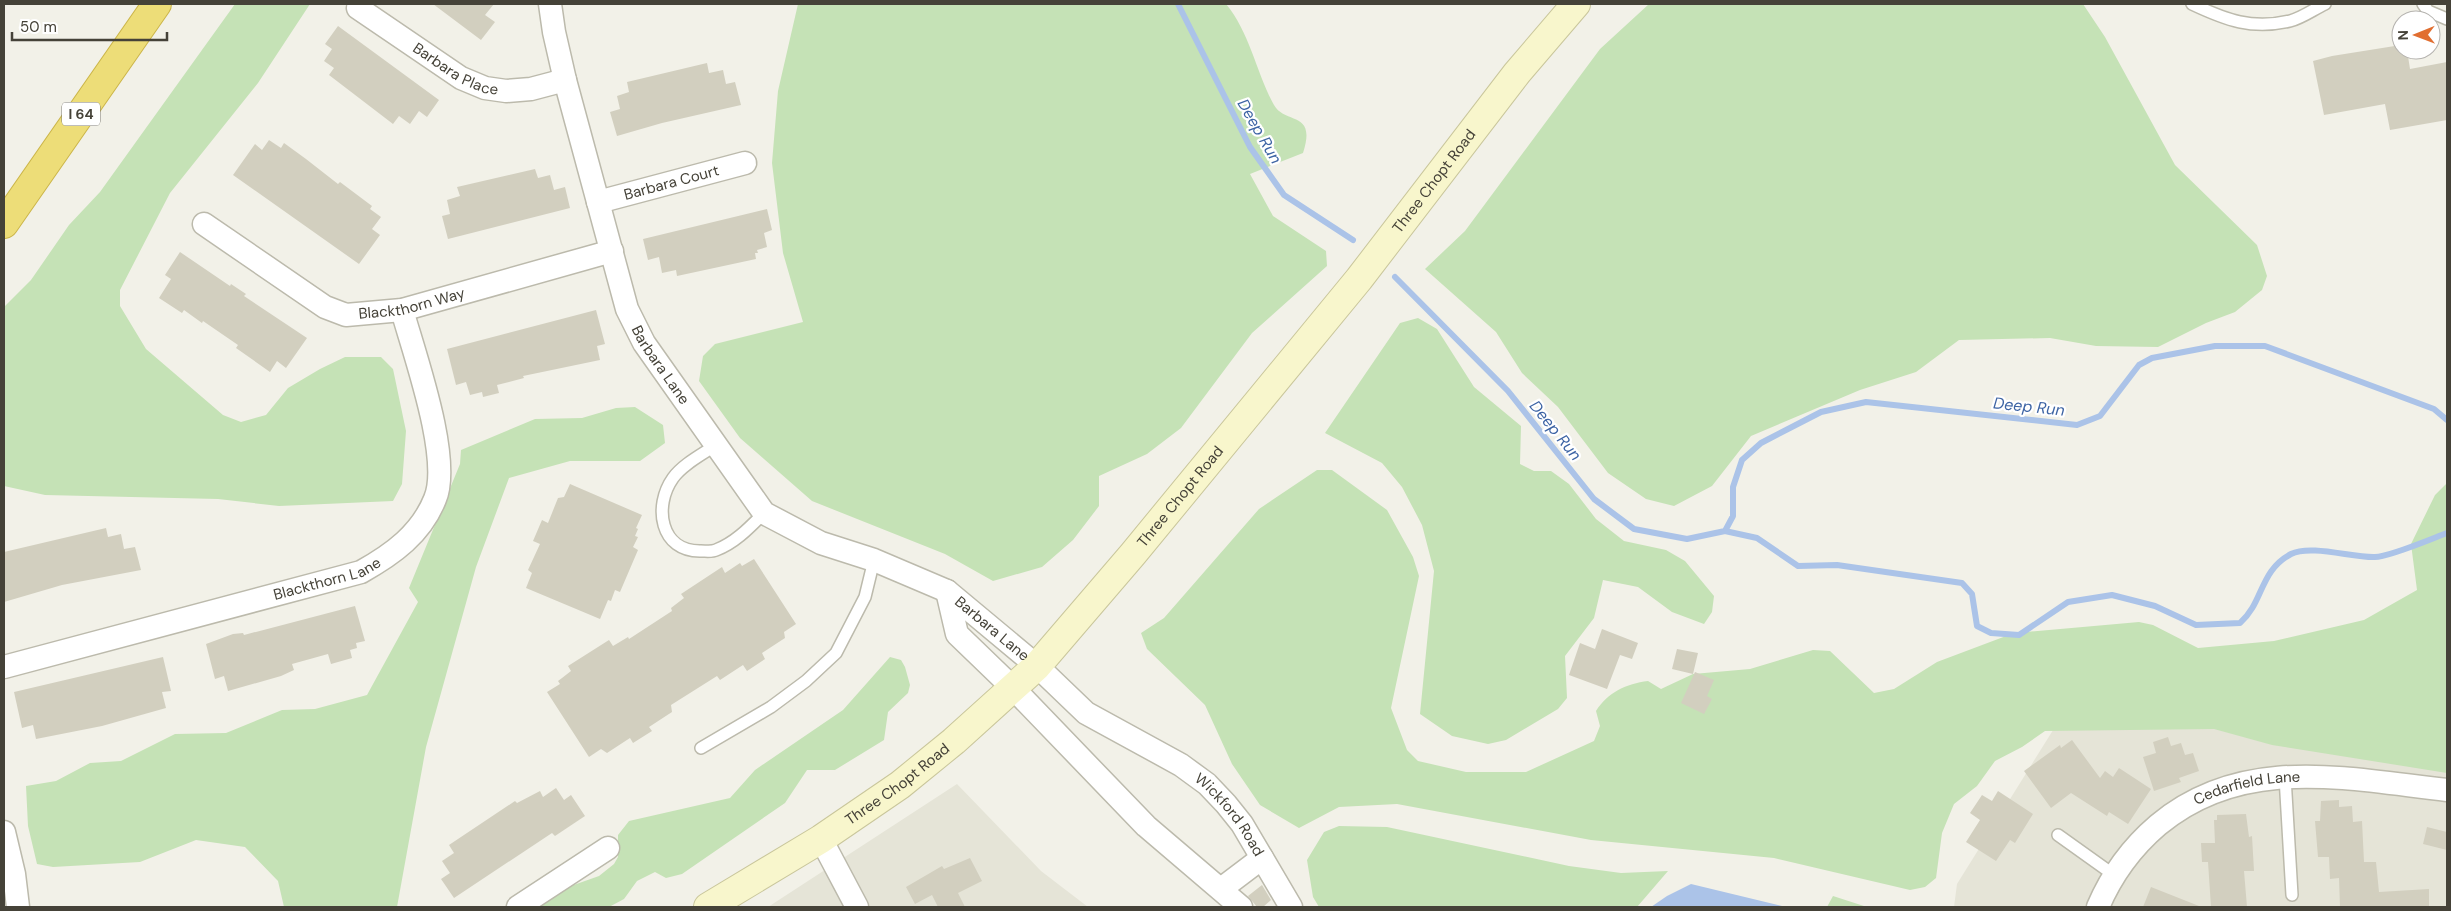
<svg xmlns="http://www.w3.org/2000/svg" width="2451" height="911" viewBox="0 0 2451 911" font-family="'DM Sans',sans-serif">
  <rect width="100%" height="100%" fill="#f2f1e8"/>
  <path fill="#e5e4d7" d="M2065 711 2447 756V907H1954L1957 884Z
    M957 784 1041 871 1088 907H768Z"/>
  <path fill="#c5e2b6" d="M235 4H310L258 83 170 193 120 290V306L146 349 223 415 241 422 266 415 288 388 320 369 345 357H381L393 369 406 431 402 484 393 501 279 506 218 499 45 495 4 486V307L31 280 69 225 100 192Z
    M798 4H1226C1250 33 1256 72 1274 105 1285 125 1317 110 1303 153L1250 174 1273 216 1326 251 1327 266 1252 333 1181 428 1147 454 1099 476V506L1073 540 1042 567 993 581 945 554 812 501 740 438 699 381 703 356 715 344 803 322 783 253 772 163 778 91Z
    M1649 4H2083L2105 37 2175 165 2257 245 2267 276 2262 290 2235 312 2206 323 2158 347 2096 346 2050 338 1959 340 1916 372 1860 390 1751 436 1712 486 1674 506 1646 499 1608 473 1558 407 1522 373 1496 332 1425 269 1465 231 1600 49Z
    M1418 318 1437 329 1474 387 1521 426 1520 464 1534 471H1551L1569 484 1596 519 1624 541 1666 550 1685 561 1714 596 1712 612 1704 624 1672 612 1638 587 1603 580 1594 618 1565 656 1567 698 1558 709 1506 740 1488 744 1452 736 1420 714 1434 571 1422 525 1402 487 1382 463 1325 433 1400 323Z
    M635 407 663 425 665 443 640 461H570L509 478 476 567 426 747 397 907H284L278 881 245 847 196 840 140 862 53 867 37 864 28 826 26 786 56 781 90 763 121 761 175 734 226 733 282 710 315 709 367 695 418 602 409 588 460 464 461 450 535 419 582 418 616 408Z
    M1317 470H1332L1387 510 1413 557 1419 576 1391 708 1407 750 1418 761 1466 772H1526L1594 741 1600 726 1596 711C1608 692 1626 684 1648 681L1661 689 1693 674 1750 669 1813 650 1830 651 1874 693 1894 689 1937 662 2014 633 2139 622 2153 625 2198 648 2274 641 2364 620 2417 590 2411 544 2435 495 2447 483V773L2272 745 2214 729 2045 731 2022 747 1995 761 1977 786 1954 804 1942 833 1936 878 1925 887 1910 890 1774 858 1591 840 1397 804 1339 807 1299 828 1260 805 1232 764 1205 705 1147 649 1141 633 1164 618 1259 509Z
    M890 657 901 660 905 667 910 685 908 693 888 712 884 740 835 770H807L785 803 682 874 666 878 655 872 637 881 624 899 609 907H538L568 887 599 876 614 864 618 857V835L629 821 730 798 755 770 843 710Z
    M1339 826 1387 827 1569 866 1621 873 1668 871 1637 907H1319L1313 897 1307 860 1324 832Z
    M1833 896 1867 907H1827Z"/>
  <path fill="#abc3e8" d="M1691 884 1786 907H1651L1667 896Z"/>
  <g fill="none" stroke-linecap="round" stroke-linejoin="round">
    <path stroke="#abc3e8" stroke-width="6" d="M1178 4 1250 147 1284 195 1353 240
      M1395 277 1508 391 1594 499 1634 529 1687 539 1725 531 1757 538 1798 566 1837 565 1962 583 1972 594 1977 626 1991 633 2019 635 2068 602 2112 595 2155 606 2196 625 2240 623C2264 602 2259 571 2291 554 2311 544 2353 558 2375 557 2389 557 2431 539 2447 533
      M1725 531 1733 516V487L1742 460 1761 443 1821 412 1866 402 2077 425 2100 416 2139 365 2152 358 2215 346H2265L2434 409 2447 420"/>
  </g>
  <path fill="#d2cfbf" d="M433 4H494L485 15 495 22 481 40Z
    M338 26 439 100 427 117 419 111 410 124 399 116 393 124 329 75 334 68 324 61 332 49 325 44Z
    M2401 45V50H2407L2410 69 2447 62V120L2390 130 2385 104 2324 115 2313 61 2332 56Z
    M707 63 709 73 723 70 726 84 735 82 741 105 662 123 617 136 610 112 620 109 617 96 629 92 627 82Z
    M269 140 281 148 284 143 306 159 338 184 340 182 372 206 370 209 381 217 372 229 380 235 359 264 233 175 255 144 262 150Z
    M535 169 538 178 550 175 554 190 565 187 570 208 448 239 442 216 450 214 447 200 460 196 457 187Z
    M767 209 772 230 764 233 767 247 757 250 758 253H755L756 259 677 276 676 270 662 273 659 257 648 260 643 239Z
    M180 252 230 286 231 284 246 294 244 296 307 338 286 368 277 361 270 372 236 348 238 345 203 321 202 323 184 310 182 313 159 298 171 279 165 275Z
    M596 310 605 344 597 346 600 360 523 376 524 378 497 385 499 393 483 397 482 392 470 395 466 382 456 385 447 349Z
    M570 484 642 515 636 528 638 529 635 536 638 537 633 547 638 550 620 592 615 590 611 601 608 600 600 619 526 588 532 573 528 570 540 544 533 541 542 520 548 523 558 498 564 497Z
    M106 528 108 537 121 534 124 549 135 547 141 570 62 585 4 602V552Z
    M754 559 796 624 784 632 785 638 762 653 765 659 747 671 743 665 720 680 717 676 671 705 672 712 649 727 652 731 633 743 630 738 607 753 601 749 589 757 547 692 560 684 558 681 562 678 571 671 568 666 609 640 613 646 628 637 629 639 672 611 671 608 684 598 681 594 722 567 725 573 740 563 742 566Z
    M355 606 365 641 356 643 357 648 350 650 352 658 331 664 328 654 292 664 294 670 281 676 228 691 224 676 215 679 206 644 233 634 243 633 244 635Z
    M1602 629 1638 643 1632 659 1620 655 1607 689 1569 675 1580 643 1595 649Z
    M1677 649 1698 653 1693 674 1672 669Z
    M163 657 171 691 162 692 166 708 102 726 36 739 33 725 22 728 14 692Z
    M1695 672 1714 680 1707 696 1712 699 1704 714 1681 703Z
    M2168 737 2171 746 2181 743 2185 755 2193 753 2199 771 2179 778 2181 782 2154 791 2143 757 2156 753 2153 742Z
    M2072 740 2100 778 2105 771 2113 777 2119 768 2151 789 2128 824 2109 812 2107 816 2071 793 2051 808 2024 771 2060 745 2061 748Z
    M556 788 564 800 571 795 585 816 555 836 552 833 454 898 441 879 450 873 442 861 454 853 449 845 515 801 517 803 540 791 543 797Z
    M1998 791 2033 814 2015 843 2010 840 1996 861 1966 842 1980 820 1970 813 1982 795 1992 801Z
    M2339 800V807L2352 806 2353 822 2362 821 2364 862H2376L2379 892 2429 889V907H2340L2339 878 2330 879 2329 857H2318L2315 821H2320L2321 801Z
    M2246 814 2249 837 2252 836 2254 871H2244L2247 907H2211L2208 862H2202L2201 843H2215L2214 820H2217V815Z
    M2427 827 2447 832V850L2423 844Z
    M970 858 982 881 958 893 965 907H938L932 895 915 904 906 887 942 866 944 869Z
    M1262 885 1271 900 1263 907H1257L1248 896Z
    M2151 887 2199 906V907H2143Z"/>
  <g fill="none" stroke-linecap="round" stroke-linejoin="round">
    <g stroke="#bcbaac" stroke-width="14">
      <path id="service" d="M2192 4C2226 20 2252 30 2290 21 2302 18 2314 9 2325 4
        M2423 4 2428 11 2447 19
        M716 445C703 454 683 464 673 478 653 506 660 552 701 551 706 551 712 552 716 550 735 543 750 527 764 513
        M701 748 771 707 806 681 836 653 865 597 874 560
        M2285 777 2292 895
        M2058 835 2114 875"/>
    </g>
    <g stroke="#bcbaac" stroke-width="25">
      <g id="minor">
        <path id="s1" d="M550 4 554 32 565 80 627 309 644 343 764 513 821 543 874 560 947 591 1037 666 1086 713 1181 765 1207 784 1226 804 1242 824 1291 907"/>
        <path id="s2" d="M358 8 461 78 485 88 506 91 531 89 565 80"/>
        <path id="s3" d="M598 202 745 163"/>
        <path id="s4" d="M204 224 325 307 346 315 402 310 612 251"/>
        <path d="M947 591 957 634 1014 689 1146 826 1241 907"/>
        <path id="s5" d="M4 667 361 572C393 554 421 534 435 499 452 459 414 353 402 310"/>
        <path d="M4 832 14 874 18 907"/>
        <path d="M821 839 857 907"/>
        <path d="M1221 889 1262 858"/>
        <path d="M518 907 608 848"/>
        <path id="s6" d="M2098 907C2112 874 2131 848 2158 825 2243 754 2347 779 2447 790"/>
      </g>
    </g>
    <g stroke="#c9c69b" stroke-width="30">
      <g id="secondary">
        <path id="s7" d="M708 907 821 839 900 785 954 741 1037 666 1133 554 1359 279 1517 73 1576 4"/>
      </g>
    </g>
    <g stroke="#cbb549" stroke-width="30">
      <path id="motorway" d="M4 224 157 4"/>
    </g>
    <use href="#service" stroke="#fff" stroke-width="11"/>
    <use href="#minor" stroke="#fff" stroke-width="22"/>
    <use href="#secondary" stroke="#f8f6cc" stroke-width="28"/>
    <use href="#motorway" stroke="#eddd78" stroke-width="28"/>
  </g>
  <g text-anchor="middle" stroke-width="4.5" stroke-linejoin="round" paint-order="stroke">
    <rect fill="#fff" stroke="#7d7b74" stroke-width="1" x="62" y="102.5" width="38" height="23" rx="4"/>
    <g font-size="14" font-weight="bold" fill="#454238">
      <text x="81" y="119">I 64</text>
    </g>
    <g font-size="15" fill="#454238" stroke="#fff">
      <text dy="5" stroke="none"><textPath href="#s2" startOffset="116">Barbara Place</textPath></text>
      <text dy="5" stroke="none"><textPath href="#s7" startOffset="1036">Three Chopt Road</textPath></text>
      <text dy="5" stroke="none"><textPath href="#s3" startOffset="76">Barbara Court</textPath></text>
      <text dy="5" stroke="none"><textPath href="#s4" startOffset="236">Blackthorn Way</textPath></text>
      <text dy="5" stroke="none"><textPath href="#s1" startOffset="380">Barbara Lane</textPath></text>
      <text dy="5" stroke="none"><textPath href="#s7" startOffset="631">Three Chopt Road</textPath></text>
      <text dy="5" stroke="none"><textPath href="#s5" startOffset="335">Blackthorn Lane</textPath></text>
      <text dy="5" stroke="none"><textPath href="#s1" startOffset="819">Barbara Lane</textPath></text>
      <text dy="5" stroke="none"><textPath href="#s7" startOffset="226">Three Chopt Road</textPath></text>
      <text dy="5" stroke="none"><textPath href="#s6" startOffset="201">Cedarfield Lane</textPath></text>
      <text dy="5" stroke="none"><textPath href="#s1" startOffset="1124">Wickford Road</textPath></text>
    </g>
    <g font-size="16" font-style="italic" fill="#3d64a4" stroke="#fff">
      <text transform="translate(1260 131) rotate(60)" y="6">Deep Run</text>
      <text transform="translate(2029 406) rotate(6)" y="6">Deep Run</text>
      <text transform="translate(1556 430) rotate(51)" y="6">Deep Run</text>
    </g>
  </g>
  <rect width="2451" height="911" fill="none" stroke="#454238" stroke-width="10"/>
  <g transform="translate(2416 35) rotate(269)"><circle r="24" fill="#ffffff" stroke="#b5b3af"/>
  <path d="M0-4L9 19L0 12L-9 19Z" fill="#e16e30"/>
  <text y="-8" font-size="14" font-weight="bold" text-anchor="middle" fill="#454238">N</text>
  </g>
  <path d="M12 32v8h155v-8" fill="none" stroke="#454238" stroke-width="2.5"/>
  <text x="20" y="32" font-size="15" fill="#454238" stroke="#ffffff" stroke-width="4" paint-order="stroke">50 m</text>
</svg>
